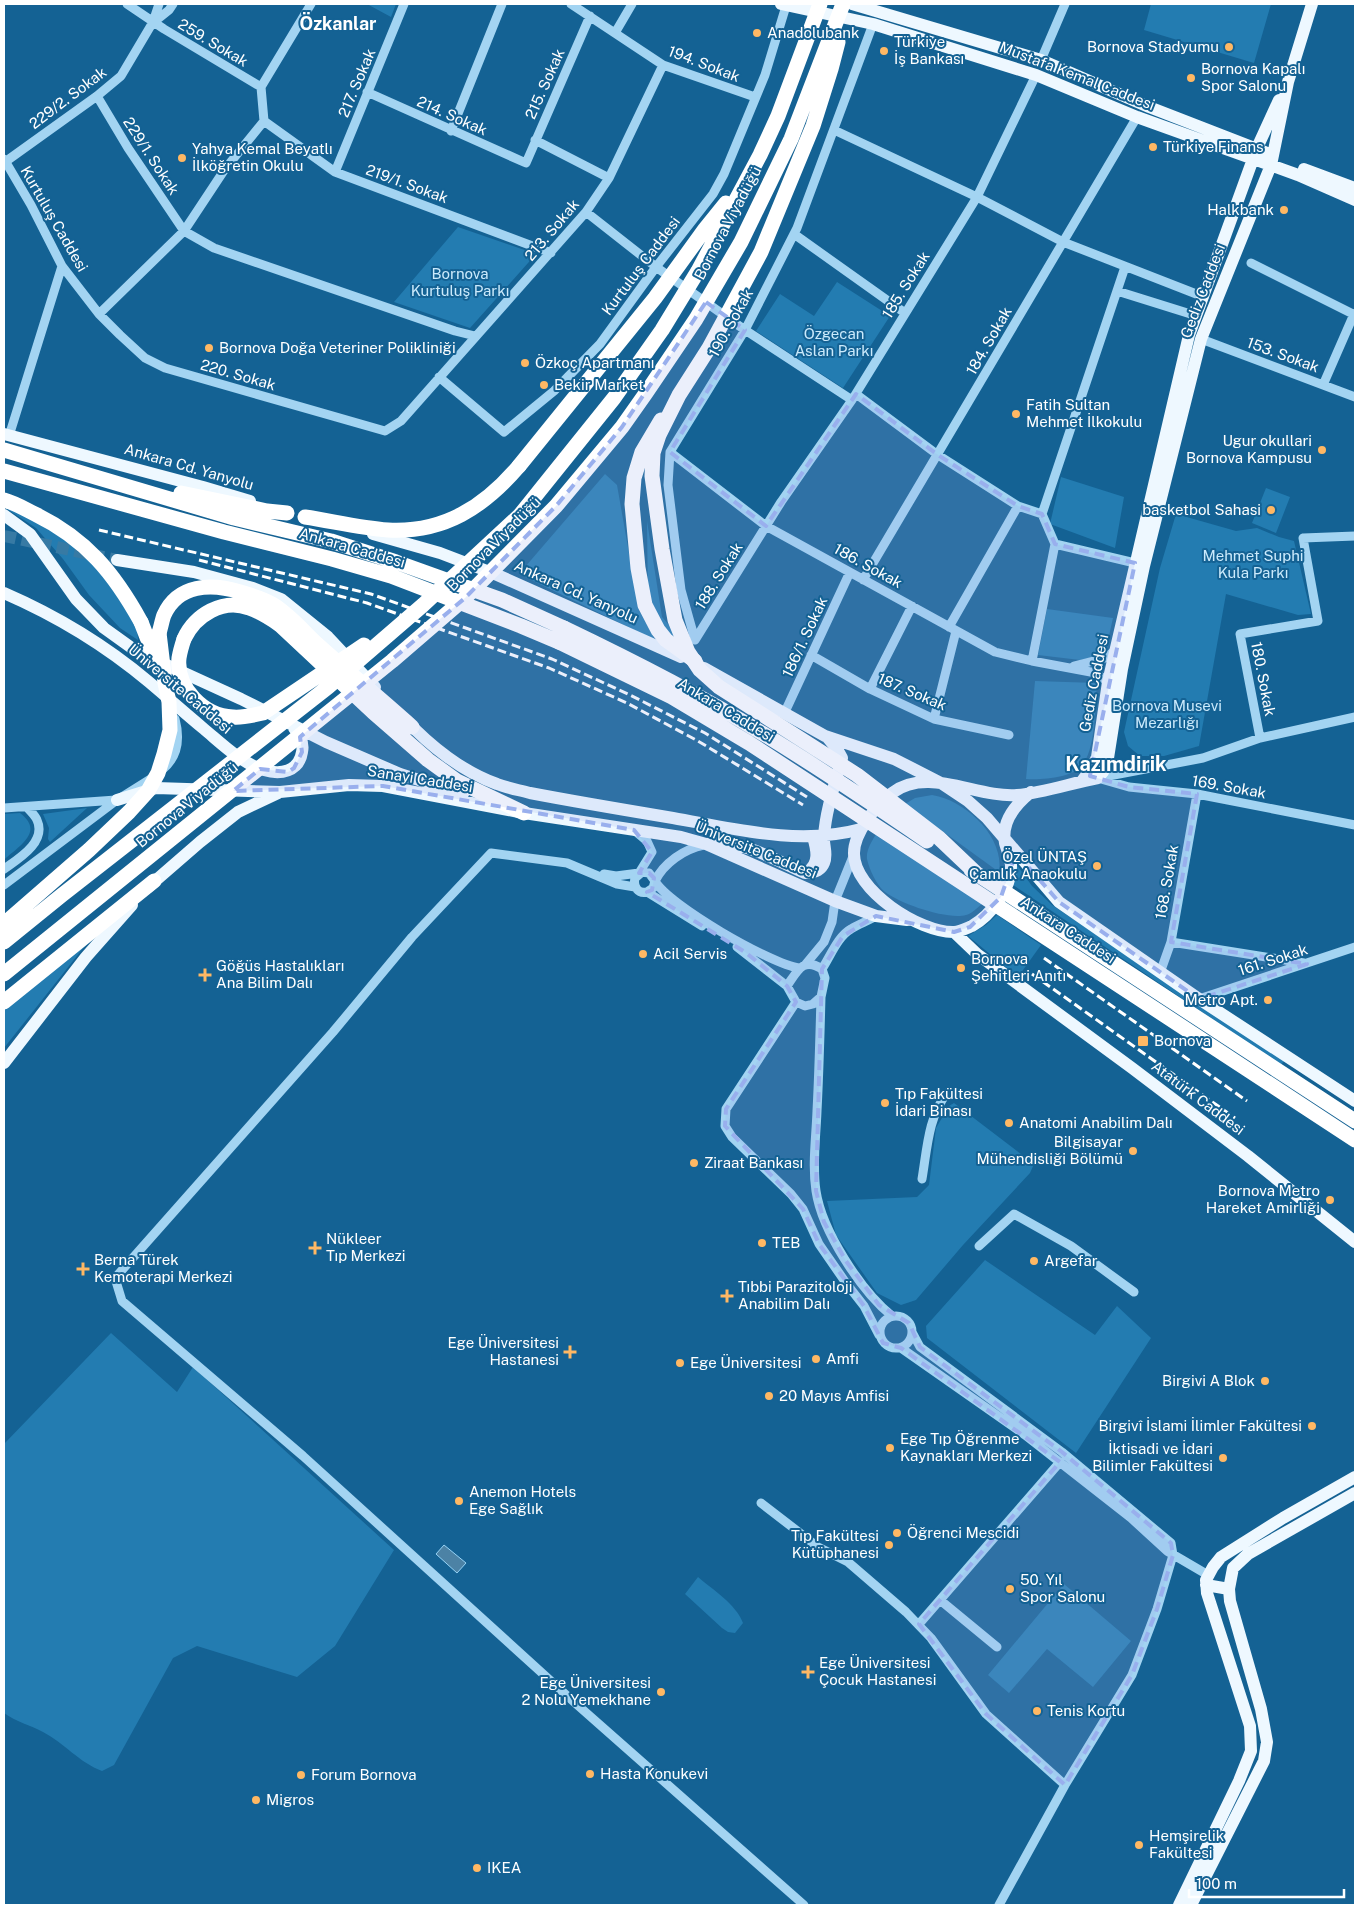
<svg xmlns="http://www.w3.org/2000/svg" width="1359" height="1909" viewBox="0 0 1359 1909" font-family="'Public Sans',sans-serif">
  <rect width="100%" height="100%" fill="#146294"/>
  <path fill="#237cb1" d="M367 4H396L391 17Z
    M1151 4H1271L1254 63 1144 30Z
    M458 227 536 254 470 328 394 302Z
    M837 282 890 316 843 388 756 331 780 294 814 316Z
    M605 474 617 485 639 610 655 640 519 574Z
    M1061 477 1124 497 1115 548 1050 524Z
    M1266 488 1290 497 1276 533 1252 523Z
    M4 503 89 552 136 616 138 640 120 628 89 595 63 559 36 528 4 507Z
    M1176 514 1236 531 1257 528 1279 537 1294 541 1311 614 1298 615 1226 594 1199 746 1164 756H1140L1128 746 1124 732 1160 568Z
    M647 521 662 617 675 632 677 643 648 606Z
    M1047 609 1113 618 1105 654 1080 660 1038 655Z
    M1035 681 1097 683C1095 706 1096 743 1084 763 1075 778 1042 780 1026 779Z
    M932 795C965 800 1005 837 999 872L905 804 915 798Z
    M87 808 50 842 48 839 49 828 43 814Z
    M20 813C45 832 19 846 4 860V814Z
    M876 834 982 904C977 908 971 914 966 915 947 920 901 904 885 892 877 886 869 869 867 859 866 850 872 841 876 834Z
    M1017 865 1032 886 1052 905 1284 1061 1281 1065 1013 885Z
    M997 915 1041 945 1018 977 968 936 986 925Z
    M88 942 4 1048V1009Z
    M954 1103 1034 1164 1030 1173 963 1245 916 1300 901 1305 877 1293 836 1235 827 1201 917 1197 929 1185 936 1128 949 1106Z
    M985 1260 1095 1335 1117 1306 1151 1338 1076 1453 927 1338 926 1326Z
    M111 1333 177 1392 193 1367 394 1550 335 1646 297 1677 197 1646 173 1658 114 1765 102 1771C80 1763 64 1743 43 1732 30 1725 16 1722 4 1713V1444Z
    M698 1577C713 1590 736 1604 743 1623L735 1633 728 1632 722 1628 685 1594Z
    M1064 1584 1131 1641 1093 1687 1047 1649 1009 1693 988 1675Z"/>
  <path fill="#4c82a5" stroke="#95d2f5" d="M444 1545 466 1563 457 1573 436 1554Z"/>
  <g fill="none" stroke-linecap="round" stroke-linejoin="round">
    <path stroke="#377aa4" stroke-width="12" stroke-dasharray="12 6" stroke-linecap="butt" d="M4 536 117 560"/>
    <path stroke="#a3d4f2" stroke-width="9" d="M127 4 164 29 261 87
      M571 4 663 65 755 97
      M154 22 169 10 173 4
      M615 33 632 4
      M1041 60 1065 4
      M367 92 526 163 590 16
      M97 96 128 148 184 231 214 248 455 331 475 336
      M264 121 335 172 551 253
      M264 121 261 87 311 4
      M834 130 977 197 1063 242 1204 297
      M451 131 502 4
      M535 140 609 178
      M4 159 31 205 62 266 99 314 120 335 145 358 165 368 385 431 401 421 586 212 609 178 663 65
      M5 162 97 96 121 76 153 22 159 4
      M335 172 404 4
      M586 212 656 267 745 330 852 400
      M794 234 905 313
      M1251 263 1355 315
      M1117 291 1197 316
      M99 314 184 231 225 169 264 121
      M1201 339 1355 397
      M439 377 504 432 554 391 600 344 656 267 713 194 724 174 765 75 786 6
      M1323 385 1354 314
      M856 394 938 455 1018 506 1042 514
      M9 436 62 266
      M670 452 766 526 995 652 1032 661 1096 673 1108 682
      M1055 544 1135 563
      M863 580 1137 117
      M949 627 1018 506
      M695 640 681 590 668 485 670 452 745 330 797 228 873 24
      M695 640 781 502 852 400 977 197 1036 75
      M811 655 870 689 934 719 1009 735
      M1032 661 1055 544 1042 514 1125 267
      M1074 666 1105 658 1116 650
      M870 689 912 606
      M784 714 850 572
      M934 719 956 631
      M1260 738 1240 634 1318 621 1303 538 1355 536
      M162 770C178 757 180 738 175 719
      M1098 778 1203 758 1260 738 1355 717
      M1101 779 1129 787 1197 794 1355 825
      M4 808 116 800
      M704 845C684 849 664 863 655 881 668 905 771 964 799 968
      M4 869C18 859 47 842 37 820 35 815 30 811 27 807
      M604 874 616 876 639 873 652 852 647 841 634 830
      M4 885 117 800 152 778
      M635 887 617 884 567 863 491 853 412 937 333 1032 115 1278 122 1301 303 1456 574 1702 804 1905
      M647 892 653 888 655 881 649 873 642 872 635 878C633 887 638 894 647 892L702 926
      M1171 942 1304 963
      M737 947 787 986
      M805 965 824 942 832 922 835 901 854 854
      M822 969C803 957 798 970 787 986L796 1002 805 1006 813 1004 821 997 825 978 822 969C830 957 838 936 851 929 859 924 868 921 876 916
      M1160 973 1171 942 1197 794
      M821 997C820 1035 819 1073 817 1111 816 1138 812 1165 816 1191 822 1231 861 1291 892 1316
      M1199 999 1355 947
      M796 1002 726 1109 725 1126 732 1137 791 1194 803 1209 819 1244 846 1283 864 1306 879 1335
      M922 1179C927 1150 928 1117 947 1093
      M979 1246 1014 1214 1071 1246 1134 1292
      M880 1332a16 16 0 1 1 32 0a16 16 0 1 1-32 0Z
      M912 1332 920 1347 1062 1452 1171 1543 1173 1555 1157 1609 1132 1675 1065 1785 999 1905
      M901 1348 1025 1435 1131 1518 1167 1551 1208 1575
      M761 1503 818 1547 848 1562 906 1612 931 1638 986 1714 1065 1785
      M940 1600 997 1647
      M919 1624 1060 1462"/>
    <path stroke="#eef8ff" stroke-width="12" d="M781 4 873 24 1036 75 1137 117 1298 175 1355 200
      M852 4 1041 60 1149 107 1265 152
      M1304 169 1355 188
      M4 434 203 487 250 501
      M4 515 30 534 76 599 104 628 136 651 241 699 326 742 400 774 463 794
      M373 534 440 553 495 574 681 657
      M117 560 194 572 253 588 281 599 328 637 375 687
      M4 593C57 616 105 645 149 682 168 698 186 714 204 729 222 744 241 763 264 770 280 775 299 772 302 752 304 743 300 735 294 728
      M704 668 825 736 894 759 941 783 968 801 987 818 1059 902 1199 999 1355 1101
      M406 720C430 746 463 772 497 784 507 788 519 790 530 793 577 802 625 810 673 818 735 829 799 846 861 829
      M1082 781 1093 766 1097 757 1108 682 1189 335 1257 148 1279 100
      M1031 792C1016 804 1001 821 1005 843 1007 850 1010 857 1011 865 1012 888 991 915 972 926 967 928 959 932 954 932 920 933 853 890 854 853 854 833 876 805 892 793 928 766 976 798 1017 795 1044 793 1071 783 1098 778L1103 772 1108 758 1122 669 1144 566 1201 339 1271 165 1288 82 1312 4
      M117 800 156 788 280 792 349 785 383 786 524 813 681 837 706 844 835 901 876 916 907 920
      M708 844C742 839 775 860 805 873 813 873 821 871 824 863 828 854 823 845 824 836 826 809 835 784 842 758L837 749 827 737
      M807 872C820 864 817 850 813 837
      M147 888 200 842 238 812 278 793
      M954 932 977 954 1132 1068 1248 1156 1355 1242
      M4 1063 86 957 132 905
      M1206 1585 1229 1589
      M1179 1905 1239 1781 1251 1751 1250 1726 1207 1593 1206 1580 1213 1567 1221 1557 1283 1518 1355 1477
      M1191 1905 1264 1761 1267 1742 1261 1709 1230 1601 1229 1589 1233 1568 1248 1554 1355 1493"/>
    <path stroke="#fff" stroke-width="15" d="M661 420 642 452 634 478 632 504 638 568 645 605 658 630 666 640 695 661
      M4 450 234 518 331 541 396 562 502 600 564 628
      M4 471 224 532 332 559 391 576 521 626 559 642
      M181 493 267 511 287 513
      M4 500C15 503 25 509 35 514 86 539 114 573 141 622
      M305 517C332 521 360 528 388 530 444 533 484 507 519 466
      M159 633C161 627 162 620 164 615 178 584 211 583 240 592 250 595 262 598 272 604 289 614 303 631 317 644 348 672 381 699 412 727
      M184 639C195 615 223 598 249 608 261 612 270 618 280 625L373 712 428 760 457 781 524 813
      M4 1002 154 881"/>
    <path stroke="#fff" stroke-width="3" stroke-dasharray="9 4" stroke-linecap="butt" d="M99 530 371 594 552 659 630 695 705 733 807 797
      M199 560 367 603 549 668 627 703 698 741 803 805
      M1044 958 1247 1101
      M1032 974 1235 1118"/>
    <path stroke="#fff" stroke-width="15" d="M838 42 831 69 813 126 761 252 709 348 679 395 659 435 653 453 652 476 662 549 675 620 688 652 700 670 719 687 857 775 939 838 979 876
      M519 466 655 298 705 229 726 203
      M141 622 157 663
      M564 628C631 660 698 694 762 733 818 767 873 804 927 841
      M184 639C182 645 180 652 179 658 176 688 204 716 233 717 243 718 253 715 263 713L364 645
      M559 642 672 697 749 743 1355 1140
      M971 870 1355 1121
      M4 924 89 850 129 812 148 791 158 773 164 754 170 730 169 702 165 683 159 633
      M4 942 62 895 328 687 423 605 520 515 614 398 662 330 698 271 760 155 778 116 820 4
      M4 974 392 661 465 598 556 506 622 427 646 393 696 319 741 242 791 139 843 4"/>
  </g>
  <path fill="#99afed" fill-opacity="0.2" stroke="#99afed" stroke-width="4" stroke-dasharray="10 6" stroke-linejoin="round" d="M706 302 745 330 670 452 766 526 856 394 938 455 1018 506 1042 514 1055 544 1135 563 1090 776 1129 787 1197 794 1171 942 1307 964 1199 999 1059 902 1016 853 1001 897 970 927 954 932 876 916 843 936 822 969 816 1191 824 1222 846 1261 879 1305 909 1323 920 1347 1062 1452 1171 1543 1173 1555 1157 1609 1132 1675 1065 1785 986 1714 919 1624 1060 1462 901 1348 883 1343 864 1306 819 1244 803 1209 725 1126 726 1109 796 1002 787 986 745 952 647 892 652 890 654 878 649 873H639L652 852 634 830 383 786 233 791 260 769 288 772 294 768 302 752 300 737 465 598 556 506 622 427Z"/>
  <g fill="#ffb864" stroke="#146294" stroke-width="2">
    <circle cx="757" cy="33" r="5"/>
    <circle cx="1229" cy="47" r="5"/>
    <circle cx="884" cy="51" r="5"/>
    <circle cx="1191" cy="78" r="5"/>
    <circle cx="1153" cy="147" r="5"/>
    <circle cx="182" cy="158" r="5"/>
    <circle cx="1284" cy="210" r="5"/>
    <circle cx="209" cy="348" r="5"/>
    <circle cx="525" cy="363" r="5"/>
    <circle cx="544" cy="385" r="5"/>
    <circle cx="1016" cy="414" r="5"/>
    <circle cx="1322" cy="450" r="5"/>
    <circle cx="1271" cy="510" r="5"/>
    <circle cx="1097" cy="866" r="5"/>
    <circle cx="643" cy="954" r="5"/>
    <circle cx="961" cy="968" r="5"/>
    <path d="M202.5 967.5h5v5h5v5h-5v5h-5v-5h-5v-5h5z"/>
    <circle cx="1268" cy="1000" r="5"/>
    <rect x="1137" y="1035" width="12" height="12" rx="2.5"/>
    <circle cx="885" cy="1103" r="5"/>
    <circle cx="1009" cy="1123" r="5"/>
    <circle cx="1133" cy="1151" r="5"/>
    <circle cx="694" cy="1163" r="5"/>
    <circle cx="1330" cy="1200" r="5"/>
    <circle cx="762" cy="1243" r="5"/>
    <path d="M312.5 1240.5h5v5h5v5h-5v5h-5v-5h-5v-5h5z"/>
    <circle cx="1034" cy="1261" r="5"/>
    <path d="M80.5 1261.5h5v5h5v5h-5v5h-5v-5h-5v-5h5z"/>
    <path d="M724.5 1288.5h5v5h5v5h-5v5h-5v-5h-5v-5h5z"/>
    <path d="M567.5 1344.5h5v5h5v5h-5v5h-5v-5h-5v-5h5z"/>
    <circle cx="816" cy="1359" r="5"/>
    <circle cx="680" cy="1363" r="5"/>
    <circle cx="1265" cy="1381" r="5"/>
    <circle cx="769" cy="1396" r="5"/>
    <circle cx="1312" cy="1426" r="5"/>
    <circle cx="890" cy="1448" r="5"/>
    <circle cx="1223" cy="1458" r="5"/>
    <circle cx="459" cy="1501" r="5"/>
    <circle cx="897" cy="1533" r="5"/>
    <circle cx="889" cy="1545" r="5"/>
    <circle cx="1010" cy="1589" r="5"/>
    <path d="M805.5 1664.5h5v5h5v5h-5v5h-5v-5h-5v-5h5z"/>
    <circle cx="661" cy="1692" r="5"/>
    <circle cx="1037" cy="1711" r="5"/>
    <circle cx="590" cy="1774" r="5"/>
    <circle cx="301" cy="1775" r="5"/>
    <circle cx="256" cy="1800" r="5"/>
    <circle cx="1139" cy="1845" r="5"/>
    <circle cx="477" cy="1868" r="5"/>
  </g>
  <g text-anchor="middle" stroke-width="4" stroke-linejoin="round" paint-order="stroke">
    <g font-size="15" fill="#fff" stroke="#146294" text-anchor="start">
      <text x="767" y="38">Anadolubank</text>
      <text x="894" y="47">Türkiye<tspan x="894" dy="17">İş Bankası</tspan></text>
      <text x="1219" y="52" text-anchor="end">Bornova Stadyumu</text>
      <text x="1201" y="74">Bornova Kapalı<tspan x="1201" dy="17">Spor Salonu</tspan></text>
      <text x="1163" y="152">Türkiye Finans</text>
      <text x="192" y="154">Yahya Kemal Beyatlı<tspan x="192" dy="17">İlköğretin Okulu</tspan></text>
      <text x="1274" y="215" text-anchor="end">Halkbank</text>
      <text x="219" y="353">Bornova Doğa Veteriner Polikliniği</text>
      <text x="535" y="368">Özkoç Apartmanı</text>
      <text x="554" y="390">Bekir Market</text>
      <text x="1026" y="410">Fatih Sultan<tspan x="1026" dy="17">Mehmet İlkokulu</tspan></text>
      <text x="1312" y="446" text-anchor="end">Ugur okullari<tspan x="1312" dy="17">Bornova Kampusu</tspan></text>
      <text x="1261" y="515" text-anchor="end">basketbol Sahasi</text>
      <text x="1087" y="862" text-anchor="end">Özel ÜNTAŞ<tspan x="1087" dy="17">Çamlık Anaokulu</tspan></text>
      <text x="653" y="959">Acil Servis</text>
      <text x="971" y="964">Bornova<tspan x="971" dy="17">Şehitleri Anıtı</tspan></text>
      <text x="216" y="971">Göğüs Hastalıkları<tspan x="216" dy="17">Ana Bilim Dalı</tspan></text>
      <text x="1258" y="1005" text-anchor="end">Metro Apt.</text>
      <text x="1154" y="1046">Bornova</text>
      <text x="895" y="1099">Tıp Fakültesi<tspan x="895" dy="17">İdari Binası</tspan></text>
      <text x="1019" y="1128">Anatomi Anabilim Dalı</text>
      <text x="1123" y="1147" text-anchor="end">Bilgisayar<tspan x="1123" dy="17">Mühendisliği Bölümü</tspan></text>
      <text x="704" y="1168">Ziraat Bankası</text>
      <text x="1320" y="1196" text-anchor="end">Bornova Metro<tspan x="1320" dy="17">Hareket Amirliği</tspan></text>
      <text x="326" y="1244">Nükleer<tspan x="326" dy="17">Tıp Merkezi</tspan></text>
      <text x="772" y="1248">TEB</text>
      <text x="94" y="1265">Berna Türek<tspan x="94" dy="17">Kemoterapi Merkezi</tspan></text>
      <text x="1044" y="1266">Argefar</text>
      <text x="738" y="1292">Tıbbi Parazitoloji<tspan x="738" dy="17">Anabilim Dalı</tspan></text>
      <text x="559" y="1348" text-anchor="end">Ege Üniversitesi<tspan x="559" dy="17">Hastanesi</tspan></text>
      <text x="826" y="1364">Amfi</text>
      <text x="690" y="1368">Ege Üniversitesi</text>
      <text x="1255" y="1386" text-anchor="end">Birgivi A Blok</text>
      <text x="779" y="1401">20 Mayıs Amfisi</text>
      <text x="1302" y="1431" text-anchor="end">Birgivî İslami İlimler Fakültesi</text>
      <text x="900" y="1444">Ege Tıp Öğrenme<tspan x="900" dy="17">Kaynakları Merkezi</tspan></text>
      <text x="1213" y="1454" text-anchor="end">İktisadi ve İdari<tspan x="1213" dy="17">Bilimler Fakültesi</tspan></text>
      <text x="469" y="1497">Anemon Hotels<tspan x="469" dy="17">Ege Sağlık</tspan></text>
      <text x="907" y="1538">Öğrenci Mescidi</text>
      <text x="879" y="1541" text-anchor="end">Tıp Fakültesi<tspan x="879" dy="17">Kütüphanesi</tspan></text>
      <text x="1020" y="1585">50. Yıl<tspan x="1020" dy="17">Spor Salonu</tspan></text>
      <text x="819" y="1668">Ege Üniversitesi<tspan x="819" dy="17">Çocuk Hastanesi</tspan></text>
      <text x="651" y="1688" text-anchor="end">Ege Üniversitesi<tspan x="651" dy="17">2 Nolu Yemekhane</tspan></text>
      <text x="1047" y="1716">Tenis Kortu</text>
      <text x="600" y="1779">Hasta Konukevi</text>
      <text x="311" y="1780">Forum Bornova</text>
      <text x="266" y="1805">Migros</text>
      <text x="1149" y="1841">Hemşirelik<tspan x="1149" dy="17">Fakültesi</tspan></text>
      <text x="487" y="1873">IKEA</text>
    </g>
    <g font-size="15" fill="#fff" stroke="#146294">
      <text transform="translate(213 43) rotate(31)" y="5">259. Sokak</text>
      <text transform="translate(704 64) rotate(21)" y="5">194. Sokak</text>
      <text transform="translate(1077 76) rotate(21)" y="5">Mustafa Kemal Caddesi</text>
      <text transform="translate(357 83) rotate(-67)" y="5">217. Sokak</text>
      <text transform="translate(545 84) rotate(-66)" y="5">215. Sokak</text>
      <text transform="translate(68 98) rotate(-37)" y="5">229/2. Sokak</text>
      <text transform="translate(452 116) rotate(24)" y="5">214. Sokak</text>
      <text transform="translate(151 156) rotate(57)" y="5">229/1. Sokak</text>
      <text transform="translate(407 184) rotate(20)" y="5">219/1. Sokak</text>
      <text transform="translate(54 219) rotate(60)" y="5">Kurtuluş Caddesi</text>
      <text transform="translate(728 223) rotate(-62)" y="5">Bornova Viyadüğü</text>
      <text transform="translate(552 230) rotate(-50)" y="5">213. Sokak</text>
      <text transform="translate(641 266) rotate(-53)" y="5">Kurtuluş Caddesi</text>
      <text transform="translate(906 285) rotate(-58)" y="5">185. Sokak</text>
      <text transform="translate(1203 291) rotate(-69)" y="5">Gediz Caddesi</text>
      <text transform="translate(731 323) rotate(-61)" y="5">190. Sokak</text>
      <text transform="translate(989 341) rotate(-60)" y="5">184. Sokak</text>
      <text transform="translate(1283 355) rotate(20)" y="5">153. Sokak</text>
      <text transform="translate(238 375) rotate(16)" y="5">220. Sokak</text>
      <text transform="translate(189 467) rotate(16)" y="5">Ankara Cd. Yanyolu</text>
      <text transform="translate(494 544) rotate(-45)" y="5">Bornova Viyadüğü</text>
      <text transform="translate(352 548) rotate(16)" y="5">Ankara Caddesi</text>
      <text transform="translate(868 566) rotate(29)" y="5">186. Sokak</text>
      <text transform="translate(719 576) rotate(-58)" y="5">188. Sokak</text>
      <text transform="translate(576 592) rotate(24)" y="5">Ankara Cd. Yanyolu</text>
      <text transform="translate(805 637) rotate(-65)" y="5">186/1. Sokak</text>
      <text transform="translate(1263 679) rotate(79)" y="5">180. Sokak</text>
      <text transform="translate(1094 683) rotate(-79)" y="5">Gediz Caddesi</text>
      <text transform="translate(180 689) rotate(40)" y="5">Üniversite Caddesi</text>
      <text transform="translate(912 692) rotate(23)" y="5">187. Sokak</text>
      <text transform="translate(726 710) rotate(31)" y="5">Ankara Caddesi</text>
      <text transform="translate(420 779) rotate(9)" y="5">Sanayi Caddesi</text>
      <text transform="translate(1229 787) rotate(10)" y="5">169. Sokak</text>
      <text transform="translate(187 805) rotate(-39)" y="5">Bornova Viyadüğü</text>
      <text transform="translate(756 850) rotate(22)" y="5">Üniversite Caddesi</text>
      <text transform="translate(1167 882) rotate(-80)" y="5">168. Sokak</text>
      <text transform="translate(1068 930) rotate(33)" y="5">Ankara Caddesi</text>
      <text transform="translate(1273 960) rotate(-18)" y="5">161. Sokak</text>
      <text transform="translate(1198 1098) rotate(37)" y="5">Atatürk Caddesi</text>
    </g>
    <g font-size="15" fill="#cbeafc" stroke="#146294">
      <text x="460" y="279">Bornova<tspan x="460" dy="17">Kurtuluş Parkı</tspan></text>
      <text x="834" y="339">Özgecan<tspan x="834" dy="17">Aslan Parkı</tspan></text>
      <text x="1253" y="561">Mehmet Suphi<tspan x="1253" dy="17">Kula Parkı</tspan></text>
      <text x="1167" y="711">Bornova Musevi<tspan x="1167" dy="17">Mezarlığı</tspan></text>
    </g>
    <g font-size="18" font-weight="bold" fill="#fff" stroke="#146294">
      <text x="338" y="30">Özkanlar</text>
    </g>
    <g font-size="20" font-weight="bold" fill="#fff" stroke="#146294">
      <text x="1116" y="771">Kazımdirik</text>
    </g>
  </g>
  <rect width="1359" height="1909" fill="none" stroke="#ffffff" stroke-width="10"/>
  <path d="M1189 1889v8h155v-8" fill="none" stroke="#ffffff" stroke-width="2.5"/>
  <text x="1196" y="1889" font-size="15" fill="#ffffff" stroke="#146294" stroke-width="4" paint-order="stroke">100 m</text>
</svg>
